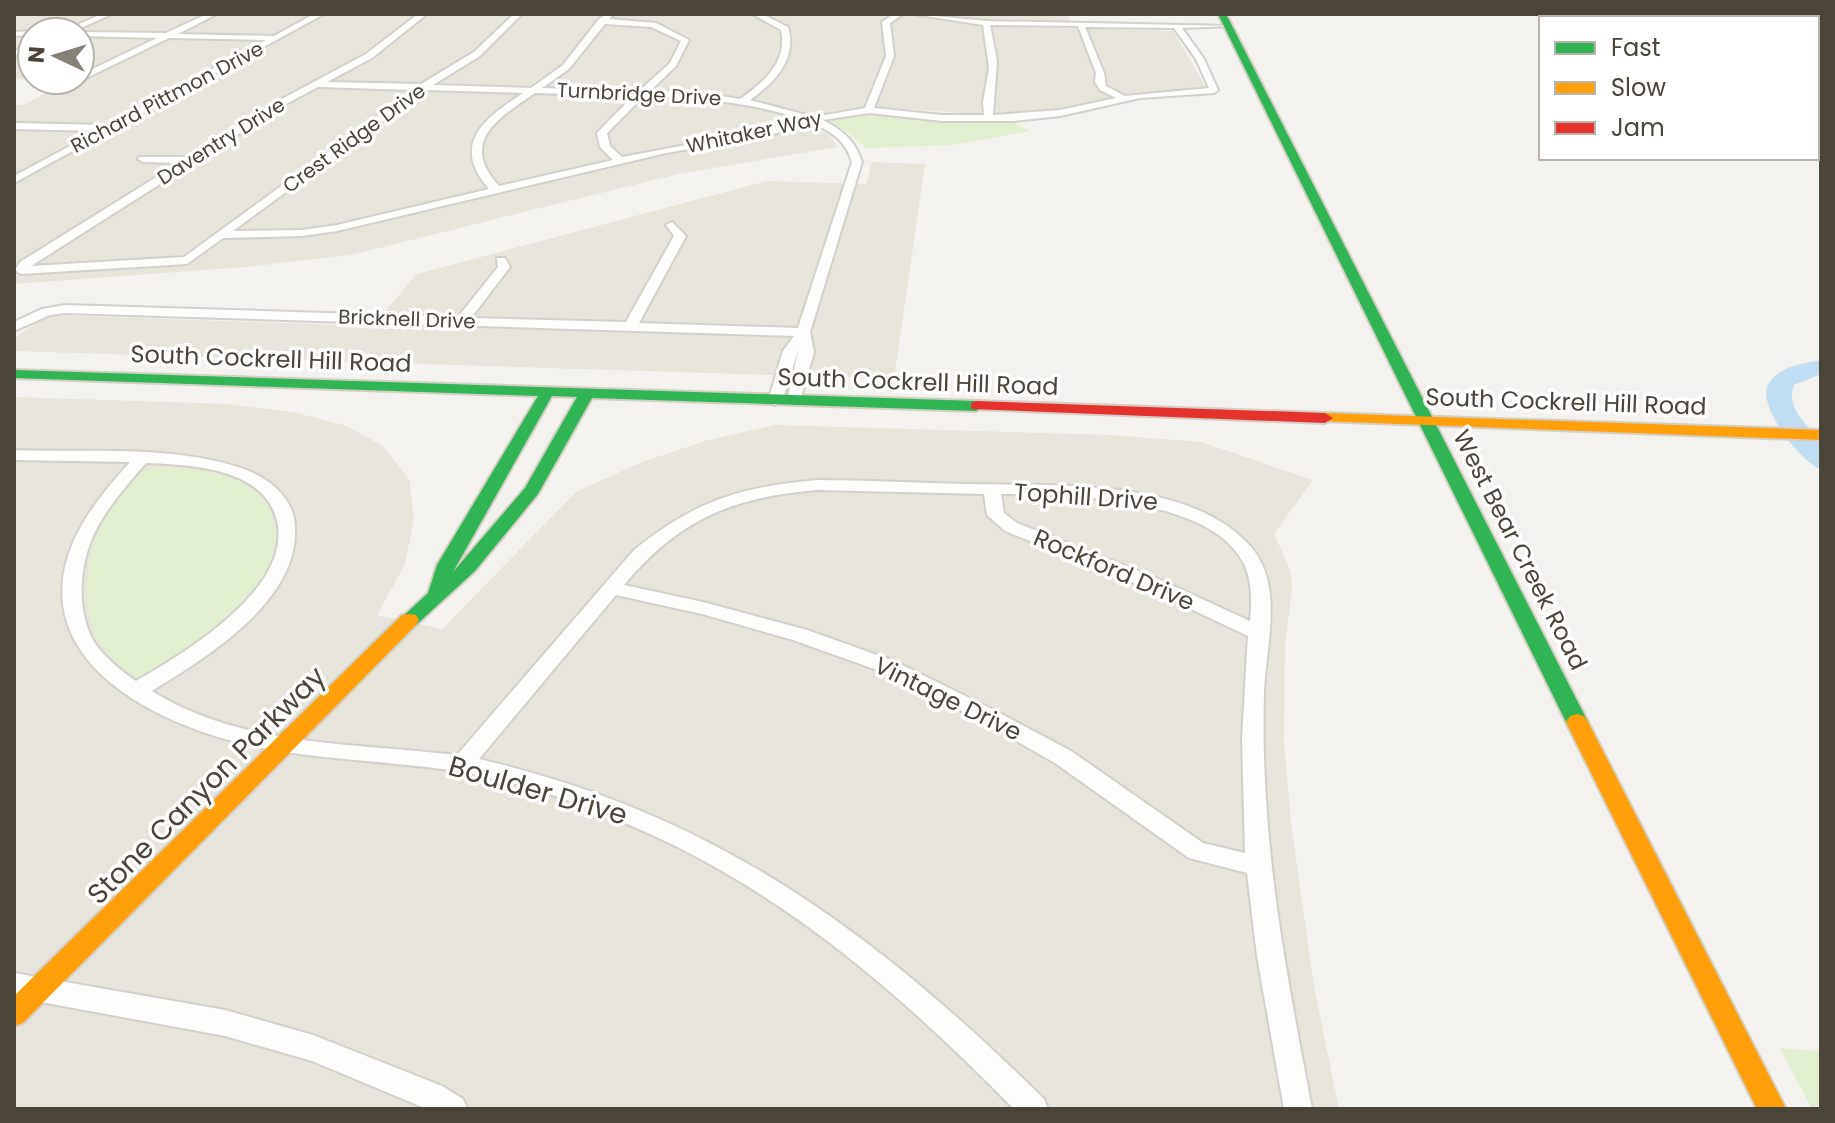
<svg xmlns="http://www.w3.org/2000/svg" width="1835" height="1123" viewBox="0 0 1835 1123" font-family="Poppins,sans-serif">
  <rect width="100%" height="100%" fill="#f4f2ee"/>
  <path fill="#e7e4dc" d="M14 14H901L977 26 1173 31 1207 89 1137 93 1041 113 1009 116 889 108 840 110 796 120 829 135 838 147 678 174 351 255 246 267 14 284V105H24L67 81 45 80H80V32H32V80L14 79Z
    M872 162 925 164 894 379 14 351V339L47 315 372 326 417 274 767 181 866 184Z
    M14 397 229 404 293 412 344 425 383 446 409 479 414 518 405 564 377 615 442 629 576 492 642 462 708 440 775 425 1111 435 1201 442 1313 480 1274 534 1291 572 1292 589 1285 645 1284 742 1291 823 1314 987 1339 1109H14Z"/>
  <path fill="#eae5da" d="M934 14H1068L1069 21 980 19Z"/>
  <path fill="#e1eecf" d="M889 113 955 121H1011L1029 131 953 145 865 148 849 133 827 121 859 114Z
    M157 466C183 469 211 469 235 479 298 508 278 569 239 609 211 637 178 657 144 676L137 677C67 642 79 547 119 496 130 482 138 469 157 466Z
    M1780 1048 1821 1051V1109H1812Z"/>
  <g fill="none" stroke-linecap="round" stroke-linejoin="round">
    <path fill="#c0ddf1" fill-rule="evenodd" d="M1821 360V374L1794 385C1785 409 1809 424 1819 443 1823 449 1821 461 1821 469 1802 464 1760 409 1767 388 1774 367 1802 364 1821 360Z"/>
    <g stroke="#d2d0cb" stroke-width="4">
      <path id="street" d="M102 14H112L72 32H61Z
        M207 14H217L178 34 274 36 314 14H324L14 183V176L98 131 14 129V123L108 125 266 40 169 38 80 81 78 80 80 75 157 38 80 36 79 32 166 33Z
        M418 14H427L372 58 327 82 421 84 474 52 514 14H522L480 56 433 85 531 88 563 65 599 19 606 14H614L609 19 656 23 689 40 676 66 650 91 695 92 740 99C764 82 788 62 781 30L752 14H762L788 27C798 59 774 83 750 100L814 117 865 108 886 56 882 22 894 14H903L890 23 894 56 874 108 942 115H984L983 102 989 68 983 25 913 14 987 21 1232 26 1182 28 1204 59 1218 90 1214 93 1140 98 1060 116 1013 121H942L869 113 823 120C843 131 855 140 862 162L810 332 814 352 799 404H789L787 401 799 348 782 401 775 405 768 401 783 351 794 336 65 313 50 315 14 331V322L42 309 65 305 458 317 498 267 497 258H505L510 267 471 318 626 322 674 236 666 225 672 222 686 236 639 323 798 328 852 162C845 140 833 133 813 123L762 137 666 153 337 231 302 236 223 238 187 264 21 274 15 270 20 262 179 163 143 162 138 159 139 157H189L280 100 366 54ZM605 24 651 27 681 41 670 63 639 91 542 88 569 69ZM990 25 1078 26 1096 73 1095 82 1100 90 1116 98 1060 110 993 115 997 61ZM1085 27 1174 28 1196 59 1209 88 1125 96 1106 86 1104 73ZM318 87 413 90 184 257 31 266 286 104ZM425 90 523 93C484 119 450 144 489 189L337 225 302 230 233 231ZM535 93 633 96 597 133 600 147 613 160 499 186C459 142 497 119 535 93ZM644 96C698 98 752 102 804 120L761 131 622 157 610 146 607 133Z
        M35 31 32 35 14 36V32Z
        M32 44V49L14 56V51Z
        M14 450C89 453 172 444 244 469 266 477 289 494 294 518 307 596 209 656 152 691 240 747 357 743 457 755L634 550C695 501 739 487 817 480 867 480 918 483 968 484 1053 486 1190 477 1251 547 1285 587 1265 648 1264 694 1260 841 1285 966 1312 1109H1284L1257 956 1247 873 1189 858 1055 763 980 720 880 671 793 640 702 614 616 595 479 759C716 814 874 932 1044 1099L1048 1109H1014C910 1003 798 904 663 840 602 812 535 785 468 773 399 761 327 761 257 747 168 729 30 668 69 553 81 518 106 489 130 462L14 460ZM146 463C193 465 269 468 278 526 281 549 271 570 257 588 226 627 179 656 136 681 122 672 99 653 92 638 76 606 80 564 94 534 107 507 127 485 146 463ZM817 490 984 494 987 515 1005 531 1142 586 1248 636 1242 739 1245 853 1203 843 1071 751 994 710 894 661 807 630 703 602 624 585C679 519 733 497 817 490ZM1001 494C1066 495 1213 496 1245 566 1252 583 1252 603 1250 621L1156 578 1017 523 1004 513Z
        M14 973 225 1010 313 1035 442 1086 463 1099 467 1109H427L312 1061 225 1036 14 997Z"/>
    </g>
    <g stroke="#d3cfc5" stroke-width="4">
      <path id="fast" d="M1218 14H1226L1588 722 1584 728 1577 730 1570 728 1566 722Z
        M14 370 976 401 984 406 976 411 592 398 538 494 475 571 416 625 409 626 399 620 428 593 437 565 538 396 14 378ZM552 396 577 397 525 488 453 572Z"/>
    </g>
    <g stroke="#d3cfc5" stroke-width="4">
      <path id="slow" d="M1325 413 1821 430V440L1320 421V415Z
        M409 614 416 615 419 620 416 625 23 1023 14 1026V996L402 615Z
        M1577 714 1584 716 1588 722 1786 1109H1757L1566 722 1570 716Z"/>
    </g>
    <g stroke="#d3cfc5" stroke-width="4">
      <path id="jam" d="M976 401 1325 413 1333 418 1325 423 971 409V403Z"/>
    </g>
    <use href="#street" fill="#fdfdfc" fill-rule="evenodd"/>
    <use href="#fast" fill="#30b455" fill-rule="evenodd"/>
    <use href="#slow" fill="#ff9f0a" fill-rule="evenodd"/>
    <use href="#jam" fill="#e5322d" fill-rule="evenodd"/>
  </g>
  <g text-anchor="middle" stroke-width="7" stroke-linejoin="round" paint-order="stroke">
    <g font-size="20" fill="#4b4439" stroke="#fff">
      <text transform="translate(639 94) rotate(3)" y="7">Turnbridge Drive</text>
      <text transform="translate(167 97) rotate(-28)" y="7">Richard Pittmon Drive</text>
      <text transform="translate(754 132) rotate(-12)" y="7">Whitaker Way</text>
      <text transform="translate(354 138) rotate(-36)" y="7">Crest Ridge Drive</text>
      <text transform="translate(221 141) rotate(-32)" y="7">Daventry Drive</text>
      <text transform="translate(407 319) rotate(2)" y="7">Bricknell Drive</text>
    </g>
    <g font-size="24" fill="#4b4439" stroke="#fff">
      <text transform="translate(271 359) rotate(2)" y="8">South Cockrell Hill Road</text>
      <text transform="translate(918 382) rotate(2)" y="8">South Cockrell Hill Road</text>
      <text transform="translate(1566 402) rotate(2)" y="8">South Cockrell Hill Road</text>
      <text transform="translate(1086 497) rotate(4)" y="8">Tophill Drive</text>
      <text transform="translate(1520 550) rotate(63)" y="8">West Bear Creek Road</text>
      <text transform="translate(1114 570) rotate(23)" y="8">Rockford Drive</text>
      <text transform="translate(948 699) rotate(26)" y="8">Vintage Drive</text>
    </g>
    <g font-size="28" fill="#4b4439" stroke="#fff">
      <text transform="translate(206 785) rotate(-45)" y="10">Stone Canyon Parkway</text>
      <text transform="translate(538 790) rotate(16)" y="10">Boulder Drive</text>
    </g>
  </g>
  <rect width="1835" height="1123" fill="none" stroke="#4b4439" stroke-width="32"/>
  <rect x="1539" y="16" width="280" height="144" fill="#ffffff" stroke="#b7b4b0" stroke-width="2"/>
  <rect x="1555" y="42" width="40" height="12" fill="#30b455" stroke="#b7b4b0" stroke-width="2"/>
  <text x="1611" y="56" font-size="24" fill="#4b4439">Fast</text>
  <rect x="1555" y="82" width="40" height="12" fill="#ff9f0a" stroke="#b7b4b0" stroke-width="2"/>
  <text x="1611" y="96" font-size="24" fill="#4b4439">Slow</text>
  <rect x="1555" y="122" width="40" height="12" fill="#e5322d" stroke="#b7b4b0" stroke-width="2"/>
  <text x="1611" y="136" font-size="24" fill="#4b4439">Jam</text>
  <g transform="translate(56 56) rotate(274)"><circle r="38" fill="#ffffff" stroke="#b7b4b0" stroke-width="2"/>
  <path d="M0-6L14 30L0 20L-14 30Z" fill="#868178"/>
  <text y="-12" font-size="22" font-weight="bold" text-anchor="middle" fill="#4b4439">N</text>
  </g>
</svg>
